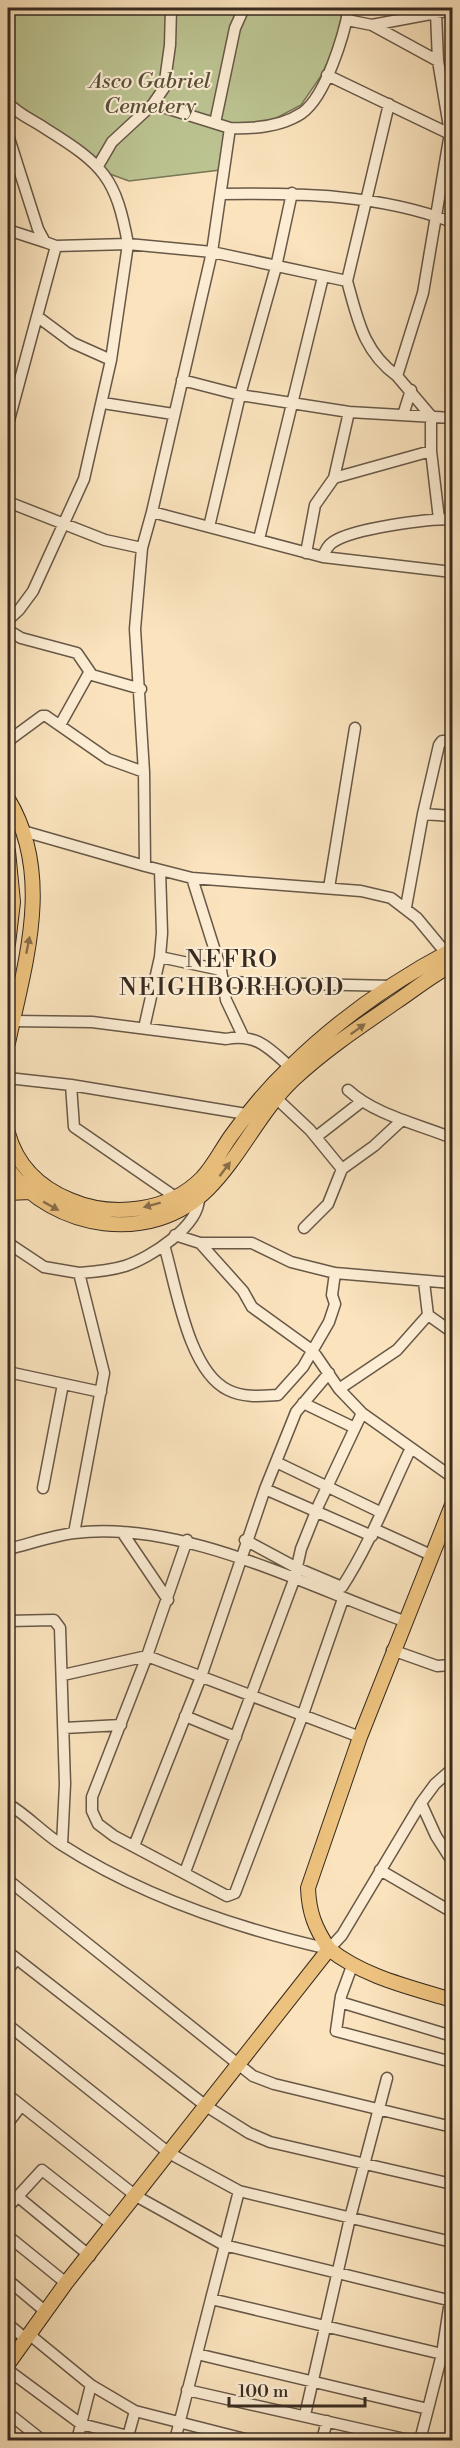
<svg xmlns="http://www.w3.org/2000/svg" width="460" height="2448" viewBox="0 0 460 2448" font-family="'Libre Bodoni',serif">
  <rect width="100%" height="100%" fill="#fae3bd"/>
  <filter id="stains"><feTurbulence type="fractalNoise" baseFrequency=".00333" numOctaves="4"/><feColorMatrix values="0 0 0 0 .2 0 0 0 0 .09 0 0 0 0 .02 0 0 0 .5 -.17"/></filter>
  <radialGradient id="worn" r=".72"><stop offset=".6" stop-color="#630" stop-opacity="0"/><stop offset="1" stop-color="#630" stop-opacity=".3"/></radialGradient>
  <path fill="#bcc492" stroke="#7a7759" stroke-width="1.5" d="M8 8H343L336 44 321 76 301 105 269 122 231 123 220 170 129 181 110 174 97 160 8 98Z"/>
  <g fill="none" stroke-linecap="round" stroke-linejoin="round">
    <g stroke="#685847" stroke-width="13">
      <path id="minor" d="M436 13 438 61 450 133 423 293 397 376 431 416V451L439 519
        M347 20 372 25 438 61
        M372 25 452 10
        M327 75 452 135
        M8 103C19 115 33 120 46 129 104 165 116 178 128 244L56 246 45 242 38 229 8 135
        M153 104 164 88 170 45 171 8
        M215 123 235 28 244 8
        M98 166 112 142 153 104 230 128
        M221 194C299 193 378 194 452 222
        M8 230 45 242
        M347 281C358 320 363 351 397 376
        M38 317 73 343 111 360
        M182 380 240 395 349 412 452 418
        M103 403 173 414
        M403 415 411 390
        M8 424 56 246
        M334 478 349 412
        M8 502 105 540 142 548
        M152 512 323 557 452 572
        M209 527 240 395 276 267 292 193
        M259 539 323 277
        M306 553 315 505 334 478 431 451
        M323 557C325 551 327 546 333 542 354 528 427 519 452 519
        M8 620 19 610 33 591 84 479 111 360 128 244 212 252 347 281 389 104
        M8 630 21 638 77 653 92 675 141 689
        M60 725 89 673
        M8 741 42 716H46L108 759 144 772
        M423 814 439 745 442 741H452
        M23 831 145 866 144 772 135 629 142 548 152 512 212 252 230 128C255 129 281 127 302 113 326 96 344 35 349 8
        M145 866 192 878 221 970
        M192 878 361 891 391 898 417 918 446 953
        M329 888 355 728
        M406 907 423 814 452 816
        M160 957 162 933 160 870
        M221 982 392 986
        M12 1021 92 1022 226 1039C256 1033 269 1048 290 1067
        M144 1028 160 957 221 970 226 1000 243 1036
        M8 1078 71 1085
        M348 1090C375 1115 418 1124 452 1138
        M276 1098 310 1130 342 1169 328 1204 304 1228
        M316 1137 361 1102
        M342 1169 374 1146 401 1121
        M174 1196 74 1127 71 1085 246 1114
        M175 1235 200 1243 243 1291 252 1307 313 1351 339 1389 362 1413 452 1477
        M8 1243 44 1267 79 1273
        M200 1243H252L291 1262 335 1273 452 1283
        M164 1245C176 1285 188 1371 228 1390 244 1398 261 1396 278 1395L303 1367 329 1322 335 1304 332 1295 335 1273
        M428 1315 452 1332
        M8 1372 101 1392
        M339 1389 397 1350 428 1315 424 1282
        M303 1403 355 1428
        M276 1462 380 1512
        M43 1488 63 1384
        M265 1489 372 1536
        M374 1529 431 1555
        M122 1532 168 1600
        M74 1533 104 1373 79 1273C94 1272 109 1271 125 1266 150 1258 200 1226 199 1197
        M187 1540 147 1656 92 1797V1811L98 1824 114 1836 227 1896 235 1893 302 1717 343 1599
        M245 1540 297 1568 342 1587C370 1544 388 1496 410 1450
        M8 1549C29 1544 52 1536 74 1533 180 1519 306 1586 404 1621
        M8 1621 54 1620 60 1628 65 1784 62 1845
        M392 1650 437 1666 452 1665
        M63 1675 147 1656 360 1737
        M185 1716 236 1737
        M64 1728 121 1725
        M421 1803 436 1836 452 1861
        M8 1804C27 1815 43 1833 62 1845 143 1897 236 1928 329 1949L342 1935 421 1803 435 1784 452 1769
        M134 1846 201 1677 265 1489 296 1412 329 1373
        M380 1870 452 1912
        M185 1872 294 1580 301 1549 319 1504 362 1413
        M8 1880 253 2076 274 2084 452 2127
        M8 1952 206 2106 249 2133 270 2142 452 2184
        M352 1966 341 1996 336 2031 452 2062
        M8 1970 16 1959
        M340 2002 452 2036
        M8 2025 169 2153 239 2191 452 2242
        M8 2095 136 2196 224 2245 452 2301
        M8 2123 21 2106
        M239 2191 211 2299 442 2354
        M17 2196 90 2256
        M8 2207 42 2170 112 2225
        M8 2236 66 2283
        M8 2280 46 2312
        M8 2324 26 2339
        M30 2335 91 2385 135 2411 249 2440
        M197 2354 428 2409 442 2354 450 2301
        M8 2370 81 2424 128 2436
        M187 2390 409 2440
        M8 2413 42 2440
        M305 2415 350 2218 387 2078
        M77 2440 91 2385
        M127 2440 135 2411
        M175 2440 211 2299
        M322 2440 327 2421
        M420 2440 428 2409"/>
    </g>
    <g stroke="#372a20" stroke-width="16">
      <path id="major" d="M8 799C54 875 25 963 8 1043
        M8 851 13 902 8 944
        M8 1133C17 1166 39 1187 70 1200 112 1218 169 1212 202 1178 214 1165 221 1150 231 1136 248 1112 268 1088 290 1067 337 1021 395 980 452 950
        M8 1169C54 1230 151 1246 208 1189 241 1156 260 1111 294 1079 325 1050 361 1026 396 1002 414 990 432 975 452 965
        M8 1193 30 1192
        M329 1949C364 1977 410 1987 452 2000
        M8 2364 66 2283 329 1949C315 1928 309 1913 308 1888L360 1737 452 1505"/>
    </g>
    <use href="#minor" stroke="#fcedd4" stroke-width="10"/>
    <use href="#major" stroke="#edc27e" stroke-width="14"/>
  </g>
  <defs><path id="oneway-solid" d="M-6-.8H1V-3.2L6.5 0L1 3.2V.8H-6Z" transform="scale(1.5)"/></defs>
  <g fill="#896e4a">
    <use href="#oneway-solid" transform="translate(28 945) rotate(-79)"/>
    <use href="#oneway-solid" transform="translate(358 1029) rotate(-36)"/>
    <use href="#oneway-solid" transform="translate(225 1169) rotate(-53)"/>
    <use href="#oneway-solid" transform="translate(152 1205) rotate(165)"/>
    <use href="#oneway-solid" transform="translate(51 1206) rotate(29)"/>
  </g>
  <g text-anchor="middle" stroke-width="4.5" stroke-linejoin="round" paint-order="stroke">
    <g font-size="22" font-style="italic" fill="#58503c" stroke="#fcedd4">
      <text x="150" y="88">Asco Gabriel<tspan x="150" dy="25">Cemetery</tspan></text>
    </g>
    <g font-size="24" letter-spacing="1.5" fill="#372a20" stroke="#fcedd4">
      <text x="232" y="967">NEFRO<tspan x="232" dy="28">NEIGHBORHOOD</tspan></text>
    </g>
  </g>
  <rect width="460" height="2448" fill="none" stroke="#fae3bd" stroke-width="30"/>
  <rect x="9" y="9" width="442" height="2430" fill="none" stroke="#372a20" stroke-width="3"/>
  <rect x="15" y="15" width="430" height="2418" fill="none" stroke="#372a20" stroke-width="1.5"/>
  <path d="M229 2397v9h136v-9" fill="none" stroke="#372a20" stroke-width="3"/>
  <text x="238" y="2397" font-size="18" fill="#372a20" stroke="#fcedd4" stroke-width="4.5" paint-order="stroke">100 m</text>
  <rect width="100%" height="100%" filter="url(#stains)"/>
  <rect width="100%" height="100%" fill="url(#worn)"/>
</svg>
